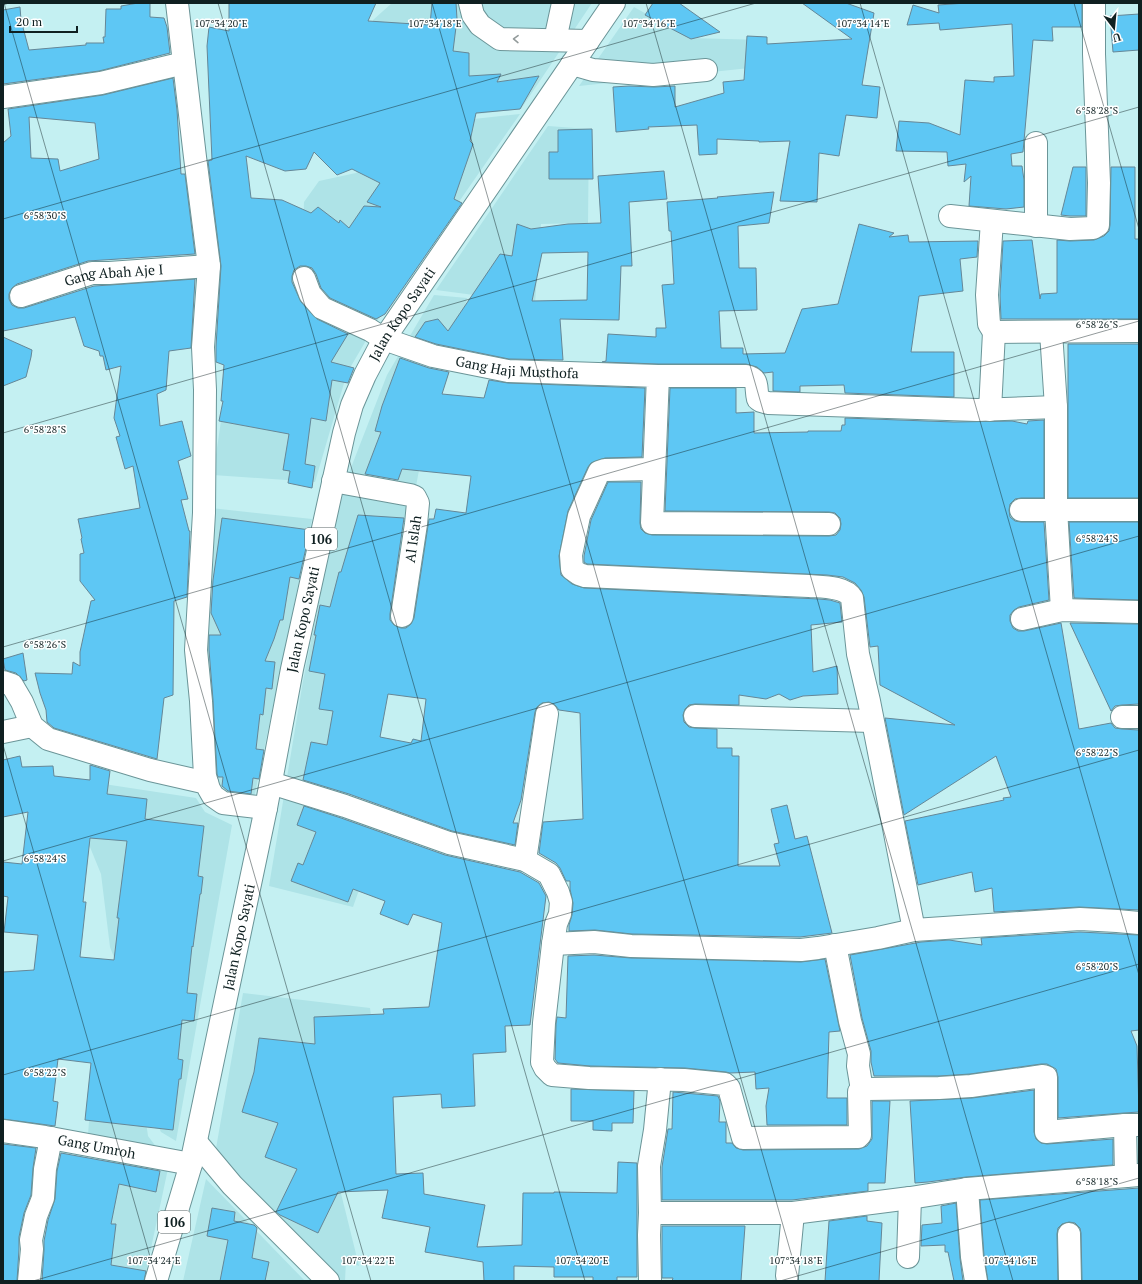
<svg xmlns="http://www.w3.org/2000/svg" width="1142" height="1284" viewBox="0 0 1142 1284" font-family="'PT Serif',serif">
  <rect width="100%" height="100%" fill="#c4f0f2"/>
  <path fill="#aee3e7" d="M392 3H592L521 109 374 126 373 20Z
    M634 7 689 38 765 40 759 67 579 86Z
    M520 114 385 308 347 373 315 482 213 475 229 367 286 297 298 275 303 232 304 202 319 181 356 173 366 165 374 130Z
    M548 126 589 129 588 223 541 224 535 303 436 290Z
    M434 295 467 298 452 361 439 363 403 556 396 619 420 627 367 708 341 816 382 825 353 907 269 886 303 681 340 496 387 375Z
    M211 508 312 519 254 798 232 799 212 786 197 672Z
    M71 779 196 798 205 812 232 825 176 1141 161 1132 145 1099 140 1024 110 947 101 874 76 813Z
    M243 993 370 1008 384 1121 330 1149 359 1266 346 1261 345 1281H329L214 1160Z
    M94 1059 138 1066 148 1136 169 1164 144 1281H85L94 1200 103 1151 87 1147Z
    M206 1179 305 1281H183Z"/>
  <path fill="#5ec7f4" stroke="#658797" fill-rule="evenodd" d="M138 3H150V17L164 18 167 27 170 53 99 71 3 84V10L20 7 21 20 29 50 86 45V43H104L103 37H105L106 9H121V6Z
    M229 3H376L368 21 430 25 432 3H456L457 19 453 51 469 53V76L501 74 497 82 539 76 520 109 476 113 470 141 473 144 454 199 462 203 385 314 376 319 330 298 321 288 316 274 312 268 306 266H300L294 270 292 276V282L301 302 317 319 348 334 331 362 354 368 348 383 332 380 326 421 311 418 305 464 315 466 312 488 288 483 290 471 283 470 289 434 219 421 223 401H221L224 365 216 362V346L221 266 208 161 212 160 207 46 209 27 229 31ZM314 152 337 175 352 169 380 183 367 202 381 207 364 206 349 228 340 220 339 223 318 207 311 213 282 200 251 198 246 156 285 171 306 169Z
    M653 3H679L720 32 691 39 645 15Z
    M802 3H846L874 13 862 85 880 87 877 118 846 115 839 156 819 153 817 202 780 201 790 141 759 142V141L717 139V154L699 155 697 125 648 127 649 129 616 132 613 87 629 86 654 87 675 86V107L724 93 723 82 744 80 747 36 767 37V44L852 39Z
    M966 3H1082V27H1052L1053 41 1033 40 1023 152 1011 154 1012 166H1022L1024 180V207L1006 209 969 206 971 176 964 182 966 164 948 166 947 152 896 151 899 121 929 123 960 135 965 80 994 82V77L1014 76 1012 24 940 30 939 23 907 25 913 5 939 13 938 5Z
    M1139 14V50L1113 52 1110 16Z
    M173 78 177 110 181 174H185L195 254 88 261 17 284 12 288 9 294V299L12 305 18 308H24L94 286 110 285 195 279 191 348 169 351 166 390 157 394 160 426 182 421 191 456 178 461 188 499 181 500 189 531H190L187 597 174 601 173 695 164 698 157 759 54 728 47 722 46 710 40 693 35 673 72 674 73 662 80 666V652L91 601 95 600 80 581V554L84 553 81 539 82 538 78 519 140 508 133 466 125 469 116 437 120 436 114 418 121 366 106 370 103 356H100L99 351 84 346 75 317 3 331V143L11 136 8 109 103 95ZM29 117 95 123 99 159 60 171 58 159 31 158Z
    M592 129 593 179H549V152H558V130Z
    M1073 167H1086V216H1070L1061 215Z
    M1111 167H1135V239H1139V319H1001L1000 295 1003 241 1032 240 1040 299 1041 294 1057 293V240L1070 241 1094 240 1104 236 1109 231 1110 225Z
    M664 171 667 199 629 202 632 266H621L619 320 560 319 563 360 509 359 436 344 415 337 425 322 438 319 448 331 500 254 512 256 517 224 531 229 568 224 601 223 598 176ZM588 252 587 300 532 301 542 253Z
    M774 192 769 223 738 226 739 268H756L757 310 719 311 721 348H743V354L785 353 802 309 838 304 859 224 894 233 889 237 908 235 909 242 978 241 977 257 960 259 963 291 919 296 911 352H954V397L845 393 844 385 800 386V392L773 391V372L764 373 757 367 746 364H658L602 362 606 361 608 334 656 337V328H666L662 285 674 284 671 231H669L667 202 718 198 717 197Z
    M3 337 32 350 31 357 26 377 3 386Z
    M1068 344H1139V498H1068Z
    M400 358 429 368 449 372 442 394 484 398 489 380 508 383 645 388 642 457 605 458 591 463 588 467 568 511 559 556 561 575 572 584 584 588 819 599 830 600 840 603 842 622 811 625 813 672 837 666 838 694 803 696 790 700 779 694 766 699 739 695V705L695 704 689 705 685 709 683 715 684 722 689 727 695 728 717 729V748H732V756H739L738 866H780L774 844 779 843 771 809 787 805 795 839 807 836 832 933 800 937 632 934 595 930 569 931V925L572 915 573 903 570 889V881H566L560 868 556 863 539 853 543 822 583 819 580 713 559 710 555 705 549 702 542 703 537 707 535 712 521 800 513 823H518L515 845 452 831 349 794 303 780 311 742 327 745 333 711 319 709 325 674 309 671 316 635H314L320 605 330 607 339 572H341L358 515 404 518 390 614V620L394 625 401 628H406L411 624 414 618 429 519H434L436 509 466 513 471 476 402 469 398 480 365 474 381 432 375 431 382 406ZM388 694 426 699 421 741 413 739 411 743 380 737Z
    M670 388H736V413L754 412V433L808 432V431H841L842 425H845V418L954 422 1012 421 1027 424 1028 421 1044 420V498H1021L1015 499 1010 504 1009 510 1010 517 1015 521 1021 522H1044L1049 600 1019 607 1014 610 1010 615V621L1013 628 1018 631H1024L1061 623 1079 729 1111 723 1115 728 1122 729 1139 730V910L1079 907 994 912 992 888 975 892 972 872 918 885 905 821 1004 800 1003 798 1011 797 996 756 904 815 885 718 955 725 880 685 878 646 870 647 864 597 861 590 855 583 843 577 827 575 587 564 584 562V556L591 520 608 482H641L640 523 641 529 645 533 652 535 829 536 836 535 840 530 841 524 840 518 835 513 829 512 665 511Z
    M222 518 310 530 299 579 290 577 283 620H280L274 639 265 661 275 662 272 689 266 688 263 715 260 714 256 749 264 750 259 779 253 778 251 794 228 791 222 786 223 777H218L217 774 213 700 209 650V635H221L211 613 213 580Z
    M1069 522H1139V600L1074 598Z
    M1070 623 1139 624V704L1122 705 1115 706 1111 711Z
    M23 653 27 680 24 681 16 673 5 670 3 659Z
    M20 756 22 767 53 766 54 776 90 780V765L110 771 107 794 147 799 145 819 204 826 198 876 203 877 201 894H200L193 947 192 946 187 993 197 994 194 1021 182 1020 178 1059 183 1060 181 1079H179L173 1130 85 1120 91 1063 58 1059 53 1101 58 1102 55 1126 3 1119V972L34 970 38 935 4 932 8 897 3 896V862L22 864 28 812 3 817V760ZM90 838 127 841 117 918H119L114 960 80 957 86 902H83Z
    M304 806 341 818 445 855 520 872 539 883 546 896 530 1025 505 1026 506 1052 473 1054 475 1106 442 1108 441 1094 393 1097 396 1174 423 1173 424 1194 485 1205 477 1247 522 1245 523 1193H554V1192L617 1193 618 1162 637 1163V1277H617V1281H593V1277H554V1267L514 1266V1281H484L483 1262 425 1252 430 1227 382 1218 388 1190 338 1192 318 1233 280 1215 276 1212 297 1169 265 1157 278 1123 242 1112 254 1072 259 1038 315 1044 314 1017 384 1014 383 1009 429 1007 442 923 413 914 408 925 380 914 385 901 353 889 348 902 291 881 298 863 303 865 316 832 297 825Z
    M1080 932 1139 935V1030L1131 1031 1137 1046 1139 1112 1124 1113 1058 1118V1077L1056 1069 1047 1064H1041L970 1074 939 1076H874L871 1062V1051L862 1018 850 955 921 942 949 940 982 945 981 938Z
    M594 955 631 958 801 962 825 959 840 1031 829 1032 827 1098H847V1125H767L766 1106 769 1088 756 1089 755 1072 730 1073 726 1072 685 1068 590 1066 558 1063 555 1059 556 1024 557 1017 566 1018 568 956Z
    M571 1089 634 1091 633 1123H612V1131L593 1130V1121H571Z
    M1034 1090V1132L1036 1139 1041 1143 1047 1144 1113 1139V1165L966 1177 928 1182 915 1183 910 1101 972 1098Z
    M673 1092 718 1096 720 1101 719 1122H726V1143H732L736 1148 743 1150 859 1149 867 1146 872 1139V1101H890L885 1183H868V1191L792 1200H662V1167L668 1129H672Z
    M3 1144 36 1148 33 1168 31 1195 24 1213 19 1237V1249L17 1281H3Z
    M61 1153 160 1171 156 1192 119 1184 111 1224H116L111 1265 146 1271 144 1281H42L44 1250V1241L48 1220 55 1199 57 1171Z
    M1139 1188V1281H1082L1081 1233 1080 1228 1075 1223 1069 1222 1062 1224 1058 1228 1057 1234 1058 1281H988L984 1256 980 1200Z
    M956 1203 960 1258 963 1281H954L948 1252H945V1245L921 1246 922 1225 942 1223 941 1206Z
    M212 1208 235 1212 234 1221 254 1225 257 1228 252 1258 269 1262 265 1281H220L228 1240 207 1236Z
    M867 1216V1221L882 1223 879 1281H825L829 1221Z
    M662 1226H745L741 1281H672L673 1278H662Z"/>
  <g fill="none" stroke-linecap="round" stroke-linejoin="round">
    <g stroke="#6b9598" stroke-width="24">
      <g id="minor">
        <path d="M177 3 195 157 209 266 203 347 205 390 204 513 196 650 201 701 205 776 209 789 213 796 223 803 266 808"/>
        <path d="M470 3 473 15 480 25 500 39 588 41"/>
        <path d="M555 40 563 3"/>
        <path d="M572 64 593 70 653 75 706 70"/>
        <path d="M3 97 101 83 184 63"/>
        <path d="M950 216 1070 229 1093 228 1098 225 1099 183 1094 54V3"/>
        <path d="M992 221 987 295 989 324 994 332 1139 331"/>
        <path d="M1036 226V143"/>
        <path id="s1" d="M304 278 310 294 322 308 370 330 384 339 433 356 508 371 658 376 652 523 829 524"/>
        <path id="s2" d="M21 296 92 273H109L209 266"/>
        <path d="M1051 332 1056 407V509L1062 610"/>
        <path d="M658 376H746C760 379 755 388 758 399L761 401 768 403 977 410 1056 407"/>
        <path d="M990 410 994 332"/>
        <path d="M654 469 605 470 599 472 579 516 571 555 572 569 579 574 585 576 809 586C821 587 845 586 852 598L858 654 869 701 914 930"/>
        <path d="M333 481 410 495 415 497 418 503 416 524 402 616"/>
        <path d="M1021 510H1139"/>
        <path d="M1022 619 1062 610 1139 612"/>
        <path d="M3 682 12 685 22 702 32 726 48 739 150 770 207 783"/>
        <path d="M695 716 872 721"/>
        <path d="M1122 717H1139"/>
        <path d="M3 732 32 726"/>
        <path d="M271 783 345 806 449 843 525 860 549 874 558 892 561 902 560 914 556 924 553 944 544 1023 542 1062 545 1068 552 1075 589 1078 684 1080 725 1084 729 1088 743 1138 858 1137 860 1135 859 1092 862 1090 867 1089 939 1088 971 1086 1043 1076 1046 1077V1132L1125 1125"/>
        <path d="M525 860 547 714"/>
        <path d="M553 944 594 942 631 946 801 950 818 948 878 938 914 930 1080 919 1117 921 1139 923"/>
        <path d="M835 945 850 1021 859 1054 858 1066 862 1090"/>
        <path id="s3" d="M3 1131 45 1137 191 1164"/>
        <path d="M196 1142 232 1185 328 1281"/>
        <path d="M1126 1176 1125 1125H1139"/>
        <path d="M967 1189 972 1257 976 1281"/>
        <path d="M650 1213H793L910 1198 967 1189 1139 1175"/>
        <path d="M1069 1234 1070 1281"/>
        <path d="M908 1257 910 1198"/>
        <path d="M787 1276 793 1213"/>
        <path d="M29 1281 32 1249 31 1240 36 1216 43 1198 45 1169 51 1138"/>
        <path d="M650 1281 649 1235 650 1213 649 1166 655 1130 660 1079"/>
      </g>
    </g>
    <g stroke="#6b9598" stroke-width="24">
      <g id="major">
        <path id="s4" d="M156 1281 191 1164 195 1145 266 808 292 669 344 433 352 405 365 375 384 339 614 3"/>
      </g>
    </g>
    <use href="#minor" stroke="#fff" stroke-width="22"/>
    <use href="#major" stroke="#fff" stroke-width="22"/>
  </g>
  <defs><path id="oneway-chevron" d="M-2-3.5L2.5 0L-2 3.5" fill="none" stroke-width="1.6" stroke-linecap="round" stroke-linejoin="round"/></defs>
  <use stroke="#939b9b" href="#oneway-chevron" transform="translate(516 39) rotate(-179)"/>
  <path fill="none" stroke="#0f2021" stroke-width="1" stroke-opacity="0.45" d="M4 3 371 1281M218 3 585 1281M432 3 799 1281M646 3 1013 1281M860 3 1139 975M1074 3 1139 229M3 5 9 3M3 219 756 3M3 433 1139 107M3 647 1139 321M3 745 157 1281M3 861 1139 536M3 1075 1139 750M33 1281 1139 964M780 1281 1139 1178"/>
  <g text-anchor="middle" stroke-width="3" stroke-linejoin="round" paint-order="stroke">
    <g fill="#fff" stroke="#576364" stroke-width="1">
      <rect x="305" y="528" width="32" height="22" rx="3"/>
      <rect x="158" y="1211" width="32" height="22" rx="3"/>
    </g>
    <g font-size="13" font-weight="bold" fill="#0f2021">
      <text x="321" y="544">106</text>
      <text x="174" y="1227">106</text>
    </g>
    <g font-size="14" fill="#0f2021" stroke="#fff">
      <text dy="5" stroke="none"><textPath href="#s2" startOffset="96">Gang Abah Aje I</textPath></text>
      <text dy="5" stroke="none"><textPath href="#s4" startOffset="1002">Jalan Kopo Sayati</textPath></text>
      <text dy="5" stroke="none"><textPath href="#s1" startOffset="242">Gang Haji Musthofa</textPath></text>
      <text transform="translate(413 539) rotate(-82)" y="5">Al Islah</text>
      <text dy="5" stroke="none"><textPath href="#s4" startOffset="678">Jalan Kopo Sayati</textPath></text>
      <text dy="5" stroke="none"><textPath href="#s4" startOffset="354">Jalan Kopo Sayati</textPath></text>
      <text dy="5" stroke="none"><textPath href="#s3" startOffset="95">Gang Umroh</textPath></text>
    </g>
  </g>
  <g font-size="10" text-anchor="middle" fill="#0f2021" stroke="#fff" stroke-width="3" stroke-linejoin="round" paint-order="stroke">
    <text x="221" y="27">107°34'20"E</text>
    <text x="435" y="27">107°34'18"E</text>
    <text x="649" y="27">107°34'16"E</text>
    <text x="863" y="27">107°34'14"E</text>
    <text x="1097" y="114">6°58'28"S</text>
    <text x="45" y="219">6°58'30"S</text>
    <text x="1097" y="328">6°58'26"S</text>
    <text x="45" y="433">6°58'28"S</text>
    <text x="1097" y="542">6°58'24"S</text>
    <text x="45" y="648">6°58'26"S</text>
    <text x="1097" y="756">6°58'22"S</text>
    <text x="45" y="862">6°58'24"S</text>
    <text x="1097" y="970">6°58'20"S</text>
    <text x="45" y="1076">6°58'22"S</text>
    <text x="1097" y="1185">6°58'18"S</text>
    <text x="154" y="1264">107°34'24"E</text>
    <text x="368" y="1264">107°34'22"E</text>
    <text x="582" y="1264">107°34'20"E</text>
    <text x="796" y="1264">107°34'18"E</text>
    <text x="1010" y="1264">107°34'16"E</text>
  </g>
  <rect width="1142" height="1284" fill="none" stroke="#0f2021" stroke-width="8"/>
  <g transform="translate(1114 28) rotate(164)" stroke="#ffffff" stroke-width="3" paint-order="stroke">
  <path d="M0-3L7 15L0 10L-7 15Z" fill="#0f2021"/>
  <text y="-6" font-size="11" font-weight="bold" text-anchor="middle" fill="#0f2021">U</text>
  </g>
  <path d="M10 26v6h67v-6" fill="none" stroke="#0f2021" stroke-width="2"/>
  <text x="16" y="26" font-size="12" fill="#0f2021" stroke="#ffffff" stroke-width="3" paint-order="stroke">20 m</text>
</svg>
